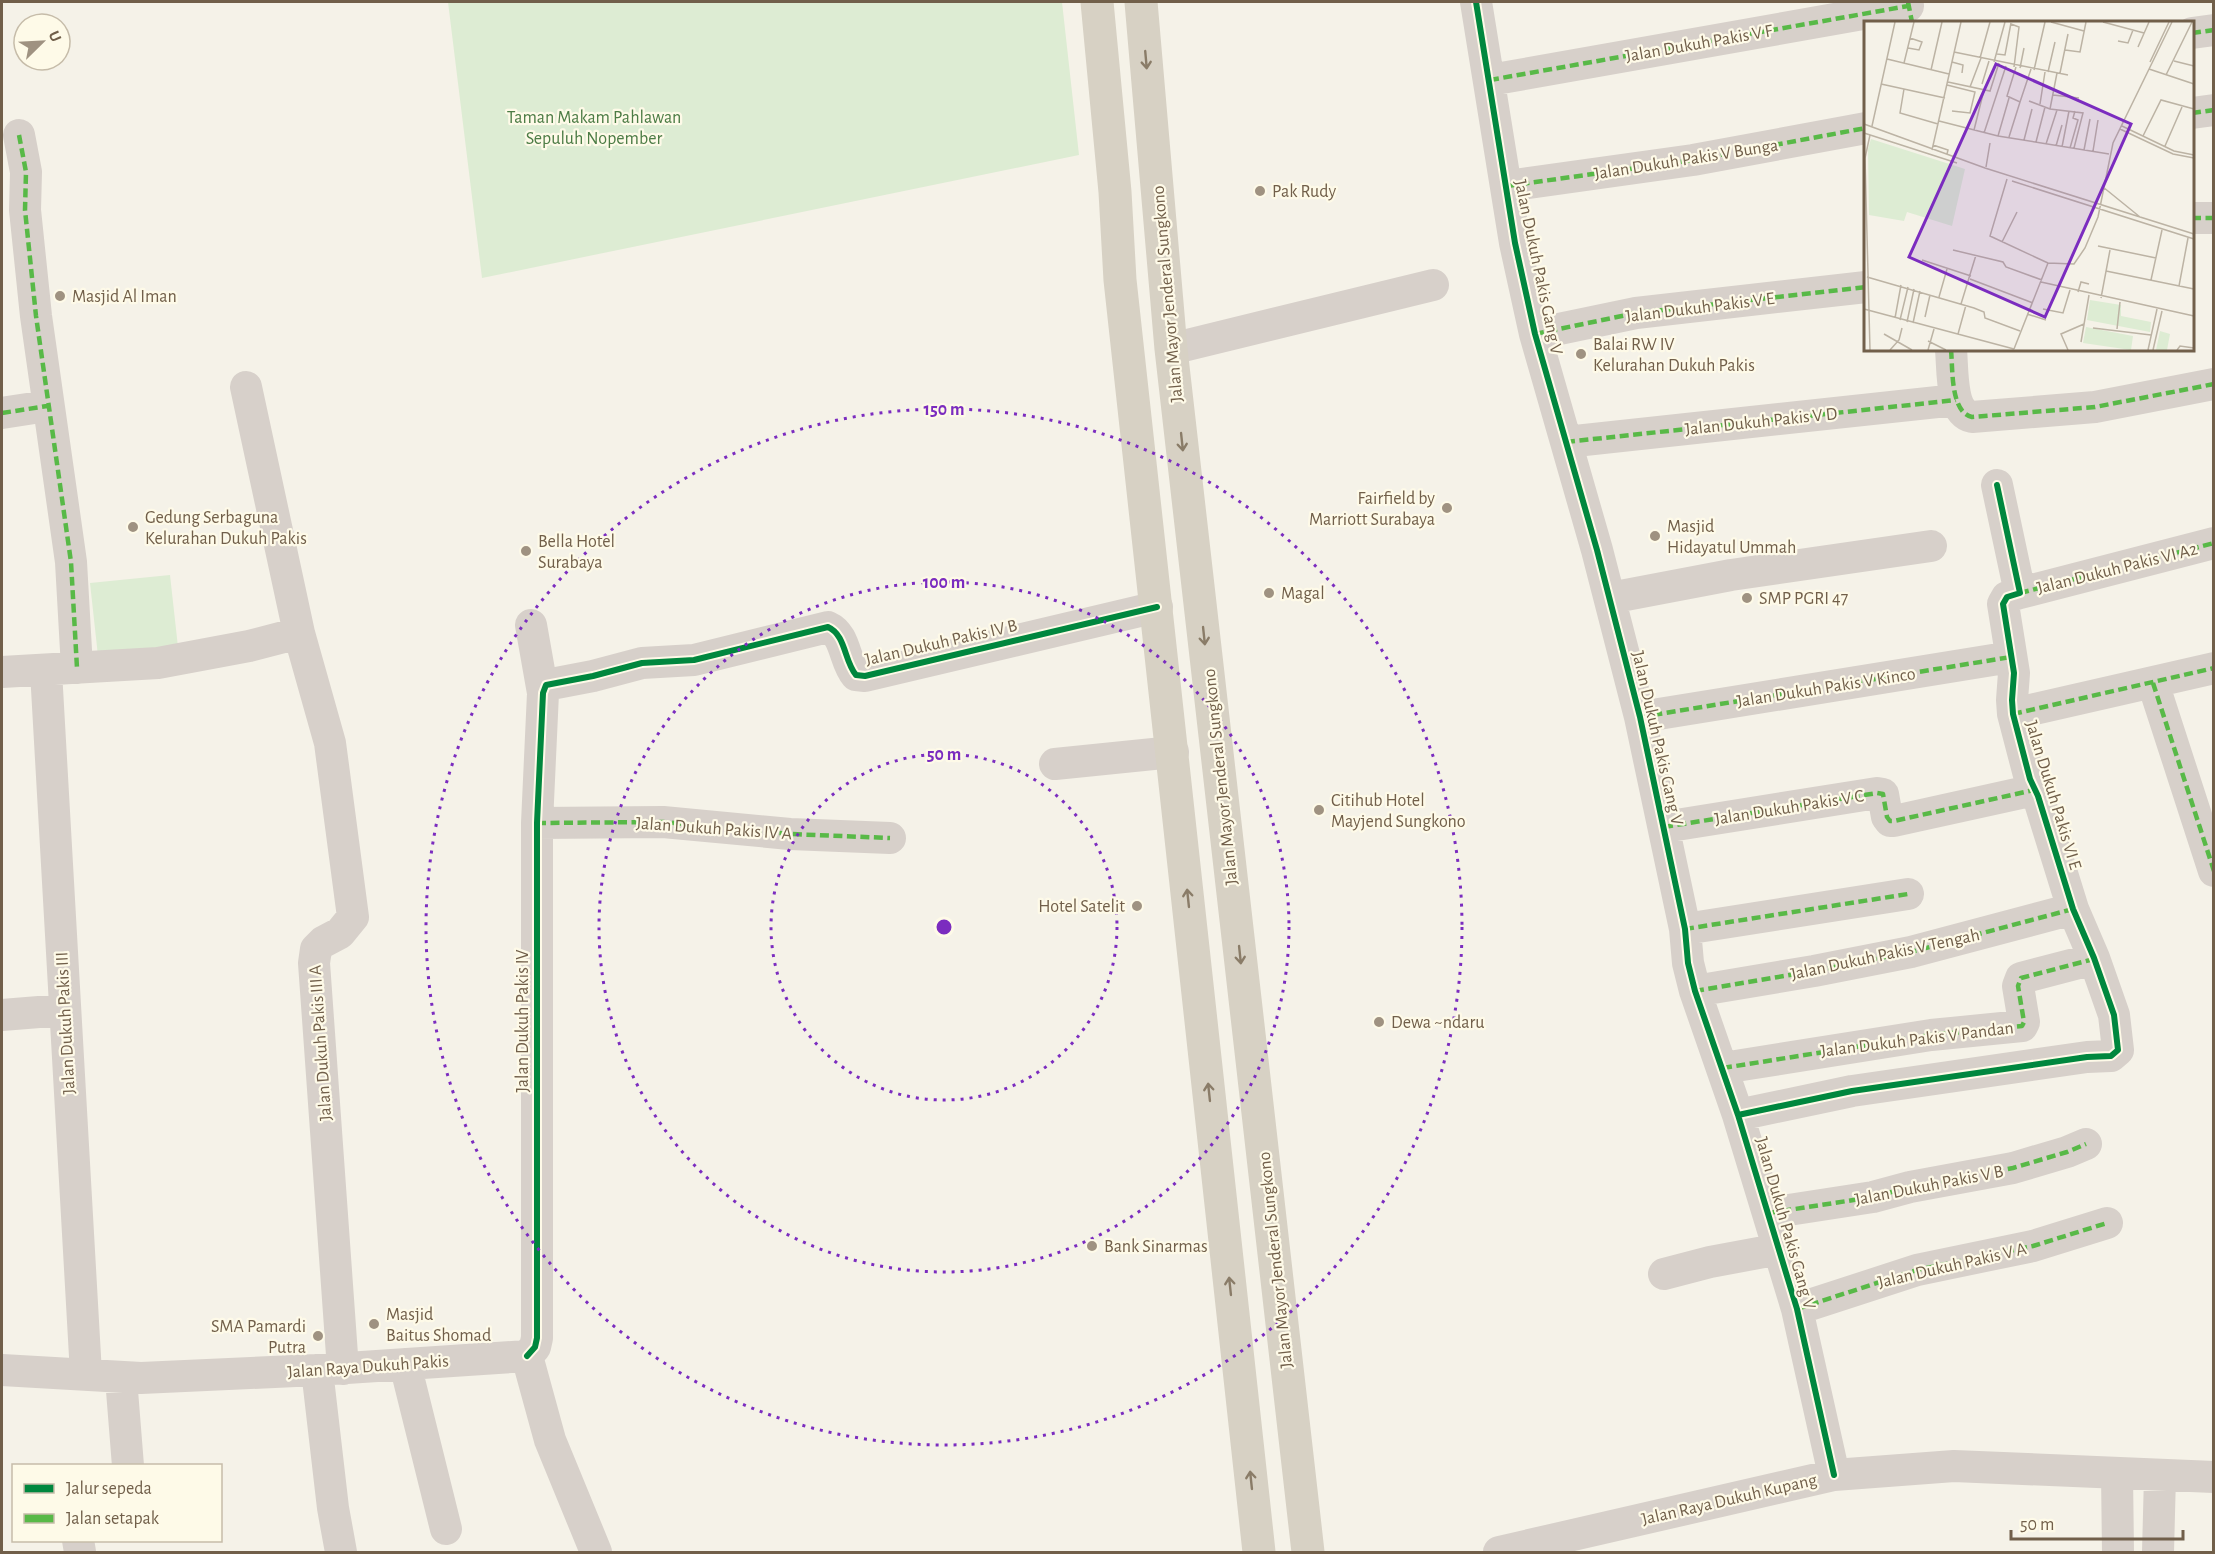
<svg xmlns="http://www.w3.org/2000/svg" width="2215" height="1554" viewBox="0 0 2215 1554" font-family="'Alegreya Sans',sans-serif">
  <rect width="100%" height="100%" fill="#f5f2e8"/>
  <path fill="#ddecd3" d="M448 2H1062L1079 155 482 278Z
    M170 575 178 647 98 656 90 583Z"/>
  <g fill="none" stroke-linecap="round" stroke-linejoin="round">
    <path stroke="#d7d0ca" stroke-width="32" d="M1476 2 1515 243 1535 334 1597 550 1640 717 1685 929 1688 963 1695 991 1738 1115 1797 1309 1834 1475
      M2192 33 2214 30
      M1490 80 1908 6
      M2192 113 2214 110
      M19 135 26 172 25 210 36 316 71 562 77 668
      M1507 186 1693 160 1866 128
      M2192 218H2214
      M1535 334 1636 313 1866 287
      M1171 349 1433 285
      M1951 350C1953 369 1950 412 1972 417L2095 407 2214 384
      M246 387 299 633 330 743 353 917 340 933 323 942 316 949 314 963 343 1369
      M2 413 47 406
      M1566 442 1956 400
      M2020 593 2214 543
      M1610 598 1731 575 1931 546
      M531 625 543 693
      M46 671 86 1374
      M2 672 158 663 249 646 299 633
      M2153 683 2214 871
      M2013 714 2214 668
      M1640 717 2011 657
      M1055 764 1173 752
      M537 823 663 822 790 834 890 838
      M1664 827 1877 793 1883 794 1887 817 1890 821H1894L2034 790
      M1685 929 1908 894
      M1695 991 1814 971 1911 952 2073 909
      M2 1015 64 1010
      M1723 1068 1931 1035 2022 1026 2024 1022 2018 986 2021 978 2094 959
      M1738 1115 1852 1091 2087 1057 2111 1056 2118 1050 2114 1015 2094 958 2073 909 2038 796 2030 779 2013 714 2012 700 2014 673 2003 604 2007 597 2020 593 1997 485
      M1769 1213 1873 1197 1910 1187 2013 1168 2067 1152 2086 1144
      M1664 1274 1710 1262 1780 1249
      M1797 1309 1917 1270 2033 1246 2107 1223
      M527 1356 535 1347 537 1338V823L543 693 546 685 593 676 642 663 694 660 828 627C846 635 844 661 856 675L865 676 1157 607
      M405 1364 446 1529
      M2 1370 141 1378 317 1370 527 1356 550 1440 596 1552
      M317 1370 333 1508 341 1552
      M121 1378 128 1466
      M2117 1474 2118 1552
      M78 1540 80 1552
      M1499 1552 1834 1475 1954 1466 2214 1477
      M2158 1552 2160 1476"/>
    <path stroke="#d7d1c4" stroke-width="33" d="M1097 2 1115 192 1120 280 1259 1552
      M1141 2 1171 349 1308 1552"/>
    <path stroke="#58b947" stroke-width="4.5" stroke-dasharray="9 4.5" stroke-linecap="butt" d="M1908 2 1912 22
      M2192 33 2214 30
      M1490 80 1908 6
      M2192 113 2214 110
      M19 135 26 172 25 210 36 316 71 562 77 668
      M1507 186 1693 160 1866 128
      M2192 218H2214
      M1535 334 1636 313 1866 287
      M1951 350C1953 369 1950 412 1972 417L2095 407 2214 384
      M2 413 47 406
      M1566 442 1956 400
      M2020 593 2214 543
      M2153 683 2214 871
      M2013 714 2214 668
      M1640 717 2011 657
      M537 823 663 822 790 834 890 838
      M1664 827 1877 793 1883 794 1887 817 1890 821H1894L2034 790
      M1685 929 1908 894
      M1695 991 1814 971 1911 952 2073 909
      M1723 1068 1931 1035 2022 1026 2024 1022 2018 986 2021 978 2094 959
      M1769 1213 1873 1197 1910 1187 2013 1168 2067 1152 2086 1144
      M1797 1309 1917 1270 2033 1246 2107 1223"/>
    <g stroke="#fefae8" stroke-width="10">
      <path id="cycleway" d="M1476 2 1515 243 1535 334 1597 550 1640 717 1685 929 1688 963 1695 991 1738 1115 1797 1309 1834 1475
        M1738 1115 1852 1091 2087 1057 2111 1056 2118 1050 2114 1015 2094 958 2073 909 2038 796 2030 779 2013 714 2012 700 2014 673 2003 604 2007 597 2020 593 1997 485
        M527 1356 535 1347 537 1338V823L543 693 546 685 593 676 642 663 694 660 828 627C846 635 844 661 856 675L865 676 1157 607"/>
    </g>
    <use href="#cycleway" stroke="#00873e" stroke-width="6"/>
  </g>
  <defs><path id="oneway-shaft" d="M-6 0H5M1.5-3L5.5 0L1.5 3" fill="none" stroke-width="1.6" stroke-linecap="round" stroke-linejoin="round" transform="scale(1.5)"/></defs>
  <g stroke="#8a7c68">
    <use href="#oneway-shaft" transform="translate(1146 60) rotate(85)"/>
    <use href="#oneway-shaft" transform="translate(1182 442) rotate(84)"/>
    <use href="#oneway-shaft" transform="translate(1204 636) rotate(84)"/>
    <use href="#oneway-shaft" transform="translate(1188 898) rotate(-96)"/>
    <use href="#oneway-shaft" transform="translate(1240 955) rotate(84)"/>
    <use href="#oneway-shaft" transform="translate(1209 1092) rotate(-96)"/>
    <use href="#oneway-shaft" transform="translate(1230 1286) rotate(-96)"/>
    <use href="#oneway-shaft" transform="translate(1251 1480) rotate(-96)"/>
  </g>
  <g fill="none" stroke="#7b2cbf" stroke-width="3" stroke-dasharray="3 6">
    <circle cx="944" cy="927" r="173"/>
    <circle cx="944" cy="927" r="345"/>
    <circle cx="944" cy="927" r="518"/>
  </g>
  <g fill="#9f9281" stroke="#fefae8" stroke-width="2">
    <circle cx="1260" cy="191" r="6"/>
    <circle cx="60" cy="296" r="6"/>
    <circle cx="1581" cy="354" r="6"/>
    <circle cx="1447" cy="508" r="6"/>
    <circle cx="133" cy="527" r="6"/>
    <circle cx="1655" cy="536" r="6"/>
    <circle cx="526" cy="551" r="6"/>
    <circle cx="1269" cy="593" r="6"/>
    <circle cx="1747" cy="598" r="6"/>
    <circle cx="1319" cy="810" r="6"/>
    <circle cx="1137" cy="906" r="6"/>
    <circle cx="1379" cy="1022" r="6"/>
    <circle cx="1092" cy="1246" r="6"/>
    <circle cx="374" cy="1324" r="6"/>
    <circle cx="318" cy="1336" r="6"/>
  </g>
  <g text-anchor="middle" stroke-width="4.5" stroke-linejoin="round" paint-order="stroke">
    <g font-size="18" fill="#715f4a" stroke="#fefae8">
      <text transform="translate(1699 43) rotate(-10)" y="6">Jalan Dukuh Pakis V F</text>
      <text transform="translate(1686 159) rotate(-9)" y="6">Jalan Dukuh Pakis V Bunga</text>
      <text transform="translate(1539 267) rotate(78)" y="6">Jalan Dukuh Pakis Gang V</text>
      <text transform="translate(1167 294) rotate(-95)" y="6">Jalan Mayor Jenderal Sungkono</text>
      <text transform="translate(1700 307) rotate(-7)" y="6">Jalan Dukuh Pakis V E</text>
      <text transform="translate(1761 421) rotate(-6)" y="6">Jalan Dukuh Pakis V D</text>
      <text transform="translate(2117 568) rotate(-14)" y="6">Jalan Dukuh Pakis VI A2</text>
      <text transform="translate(941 642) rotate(-13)" y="6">Jalan Dukuh Pakis IV B</text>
      <text transform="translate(1826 687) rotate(-9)" y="6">Jalan Dukuh Pakis V Kinco</text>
      <text transform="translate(1658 738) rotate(77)" y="6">Jalan Dukuh Pakis Gang V</text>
      <text transform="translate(1220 777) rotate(-96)" y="6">Jalan Mayor Jenderal Sungkono</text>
      <text transform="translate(2054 795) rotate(73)" y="6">Jalan Dukuh Pakis VI E</text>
      <text transform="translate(1789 807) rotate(-9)" y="6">Jalan Dukuh Pakis V C</text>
      <text transform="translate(714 828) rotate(4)" y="6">Jalan Dukuh Pakis IV A</text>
      <text transform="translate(1885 954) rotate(-12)" y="6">Jalan Dukuh Pakis V Tengah</text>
      <text transform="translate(522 1021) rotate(-90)" y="6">Jalan Dukuh Pakis IV</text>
      <text transform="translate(65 1023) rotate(-93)" y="6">Jalan Dukuh Pakis III</text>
      <text transform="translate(1917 1039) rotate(-7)" y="6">Jalan Dukuh Pakis V Pandan</text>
      <text transform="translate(320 1043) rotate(-94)" y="6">Jalan Dukuh Pakis III A</text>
      <text transform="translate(1929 1185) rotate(-11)" y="6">Jalan Dukuh Pakis V B</text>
      <text transform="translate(1786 1223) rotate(74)" y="6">Jalan Dukuh Pakis Gang V</text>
      <text transform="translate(1275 1260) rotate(-96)" y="6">Jalan Mayor Jenderal Sungkono</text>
      <text transform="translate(1952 1265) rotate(-13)" y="6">Jalan Dukuh Pakis V A</text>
      <text transform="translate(368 1366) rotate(-4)" y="6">Jalan Raya Dukuh Pakis</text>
      <text transform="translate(1729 1499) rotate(-13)" y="6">Jalan Raya Dukuh Kupang</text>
    </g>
    <g font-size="18" fill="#4c7c45" stroke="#fefae8">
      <text x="594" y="123">Taman Makam Pahlawan<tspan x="594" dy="21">Sepuluh Nopember</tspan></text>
    </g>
    <g font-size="18" fill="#715f4a" stroke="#fefae8" text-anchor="start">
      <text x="1272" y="197">Pak Rudy</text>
      <text x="72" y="302">Masjid Al Iman</text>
      <text x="1593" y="350">Balai RW IV<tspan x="1593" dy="21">Kelurahan Dukuh Pakis</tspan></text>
      <text x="1435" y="504" text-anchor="end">Fairfield by<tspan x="1435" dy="21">Marriott Surabaya</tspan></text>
      <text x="145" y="523">Gedung Serbaguna<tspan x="145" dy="21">Kelurahan Dukuh Pakis</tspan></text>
      <text x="1667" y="532">Masjid<tspan x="1667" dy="21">Hidayatul Ummah</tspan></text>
      <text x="538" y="547">Bella Hotel<tspan x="538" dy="21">Surabaya</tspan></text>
      <text x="1281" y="599">Magal</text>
      <text x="1759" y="604">SMP PGRI 47</text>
      <text x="1331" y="806">Citihub Hotel<tspan x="1331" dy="21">Mayjend Sungkono</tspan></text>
      <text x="1125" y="912" text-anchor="end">Hotel Satelit</text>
      <text x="1391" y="1028">Dewa ~ndaru</text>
      <text x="1104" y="1252">Bank Sinarmas</text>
      <text x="386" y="1320">Masjid<tspan x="386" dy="21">Baitus Shomad</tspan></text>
      <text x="306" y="1332" text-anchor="end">SMA Pamardi<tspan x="306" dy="21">Putra</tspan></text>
    </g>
  </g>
  <g transform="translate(1864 21)">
    <rect width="330" height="330" fill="#f5f2e8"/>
    <path d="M7 118 101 148 88 205 43 191 40 200 5 194 4 128ZM226 279 257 284V295L287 301 286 311 223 299ZM222 306 269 315 267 329 219 322ZM296 310 306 313 303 329H292Z" fill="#ddecd3"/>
    <path fill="none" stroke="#bcb3a4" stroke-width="1.5" d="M187 1 220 10M239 1 280 12M147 3 155 6 150 46M254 20 264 22 269 9M274 26 285 1M44 27 55 29 58 21 46 17M201 29 216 31 222 1M90 31 204 54M133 33 141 34 147 2M116 37 126 1M23 38 85 53M310 40 330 45M88 41 99 44 98 52M130 41 141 1M286 41 305 1M40 42 50 1M152 46 143 75 156 81 167 48M156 47 160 27M285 48 330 63M67 49 78 1M170 49 181 1M184 51 191 21M196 52 204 13M302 54 328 1M84 61 126 70 135 42M17 63 81 77M118 63 125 40M83 64 111 71 106 92 88 90M106 66 117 37M40 68 36 92 74 103M189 74 215 77M165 80 186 88 219 92 210 127M176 83 181 51M186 88 193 52M75 100 134 115 245 133M0 103 121 147 330 213M8 105 31 1M258 105 310 130 330 134M256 108 309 133 330 137M110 109 120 69M0 112 93 142M120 112 142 45M134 115 145 77M279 115 297 79 330 88M145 116 156 81M160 119 168 88M172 121 181 86M182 123 193 89M69 124 84 129 83 133M192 125 198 104M301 125 318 86M198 126 205 90M206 127 214 99 209 97 211 90M68 129 97 1M220 129 226 98M229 130 234 99M122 146 126 122M143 158 126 215 184 242M148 160 330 218M239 166 276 196M138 221 153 191M234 225 292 237M89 229 139 241 142 246 178 259M58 239 107 255M242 250 330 268M3 256 110 287 120 291 121 297 156 310M106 258 169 282M287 259 298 209M177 261 330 295M315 265 324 217M214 271 217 261 225 263M75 276 83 248M237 277 246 229M97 283 112 234M0 288 150 328M179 288 199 292 206 269M163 293 182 299M61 296 66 274M31 297 37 264M36 299 44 266M43 301 50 268M49 302 56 270M229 307 287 314M253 308 256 281M20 313 48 329M94 313 102 284M64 320 82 329M217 321 225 274M150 328 184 242 210 243 221 227 234 196 249 122 308 1M6 329 1 137 6 114M26 329 35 319 38 307M64 329 70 308M204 329 197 313 220 303M284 329 293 288M289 329 298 290M313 329 316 325 330 327"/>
    <path fill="#7b2cbf" fill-opacity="0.15" stroke="#7b2cbf" stroke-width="3" d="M132 43 267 103 181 296 45 236Z"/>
    <rect width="330" height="330" fill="none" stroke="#715f4a" stroke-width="3"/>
  </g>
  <circle cx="944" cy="927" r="9" fill="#7b2cbf" stroke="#fefae8" stroke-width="3"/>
  <g font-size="18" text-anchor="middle" font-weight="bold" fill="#7b2cbf" stroke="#fefae8" stroke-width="4.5" stroke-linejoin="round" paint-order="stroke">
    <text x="944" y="415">150 m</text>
    <text x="944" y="588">100 m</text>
    <text x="944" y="760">50 m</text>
  </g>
  <rect width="2215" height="1554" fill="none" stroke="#715f4a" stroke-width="6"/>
  <rect x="12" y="1464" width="210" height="78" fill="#fefae8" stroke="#c6bca9" stroke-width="1.5"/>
  <rect x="24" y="1484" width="30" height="9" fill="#00873e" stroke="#c6bca9" stroke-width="1.5"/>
  <text x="66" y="1494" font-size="18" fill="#715f4a">Jalur sepeda</text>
  <rect x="24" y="1514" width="30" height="9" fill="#58b947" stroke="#c6bca9" stroke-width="1.5"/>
  <text x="66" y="1524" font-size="18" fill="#715f4a">Jalan setapak</text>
  <g transform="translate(42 42) rotate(66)"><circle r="28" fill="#fefae8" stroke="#c6bca9" stroke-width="1.5"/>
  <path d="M0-4.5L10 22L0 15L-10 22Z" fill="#9f9281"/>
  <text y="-9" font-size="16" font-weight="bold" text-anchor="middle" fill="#715f4a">U</text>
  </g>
  <path d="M2011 1530v9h172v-9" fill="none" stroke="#715f4a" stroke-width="3"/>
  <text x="2020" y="1530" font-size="18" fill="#715f4a" stroke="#fefae8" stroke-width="4.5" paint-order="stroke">50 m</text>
</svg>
